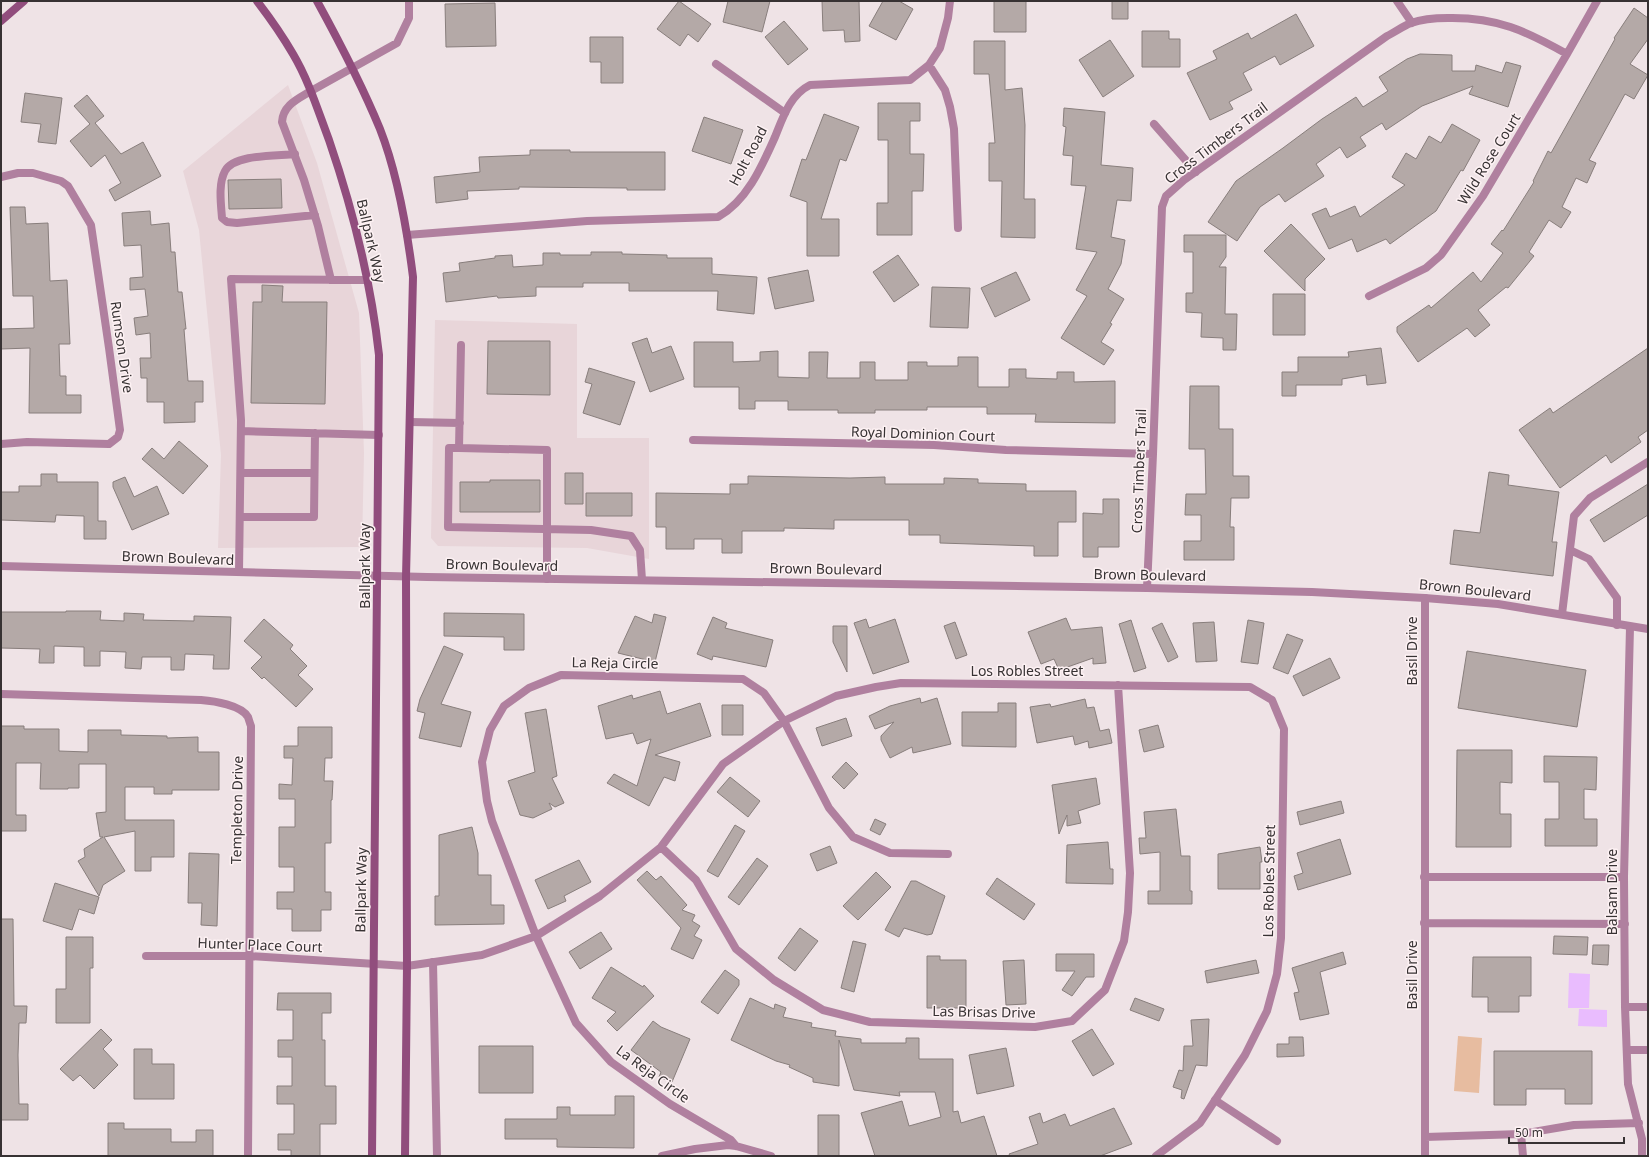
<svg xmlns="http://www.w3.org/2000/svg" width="1649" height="1157" viewBox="0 0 1649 1157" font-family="'Noto Sans',sans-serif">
  <rect width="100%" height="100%" fill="#efe3e6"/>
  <path fill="#e8d5d9" d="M288 85 317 163 359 313 364 453 362 547 218 548 221 455 199 230 183 171Z
    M435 320 577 324V438H649V559L587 548 438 546 431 538Z"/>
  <path fill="#e7bca0" d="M1458 1036 1482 1038 1479 1093 1454 1091Z"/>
  <path fill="#e9bcfe" d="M1569 973 1590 974 1589 1008H1568Z
    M1579 1009 1607 1010V1027L1578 1026Z"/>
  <path fill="#b4a9a7" stroke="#887e7c" d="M679 1 711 24 698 42 688 34 680 46 657 29Z
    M728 1H770L762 32 723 22Z
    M822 1H859L860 41 845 42 844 30 823 31Z
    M883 1H899L913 9 896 40 869 26Z
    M994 1H1026V32H994Z
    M1112 1H1128V19H1112Z
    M495 3 496 46 446 47 445 4Z
    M1634 8 1648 18V39L1630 64 1648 75 1634 99 1625 94 1589 160 1596 163 1587 183 1576 178 1562 207 1571 212 1561 228 1549 220 1529 252 1534 256 1508 288 1506 287 1478 310 1490 325 1475 337 1467 328 1418 362 1397 332V327L1429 305 1431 308 1473 272 1481 282 1503 253 1491 244 1502 230 1503 231 1534 182 1533 181 1548 151 1551 153 1615 39 1614 38Z
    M1296 14 1314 46 1280 65 1275 56 1243 73 1252 90 1229 102 1233 109 1210 120 1187 73 1217 59 1213 51 1248 33 1251 39Z
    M784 21 808 49 788 65 765 37Z
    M1142 31H1169V39H1180V67H1142Z
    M590 37H623V83H601V62H590Z
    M1110 40 1134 76 1103 97 1079 60Z
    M974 41H1005V90L1022 88 1025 125 1024 199H1035V238L1001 237 1002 181H989V143H995L989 74H974Z
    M1420 54 1452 55V71H1475L1476 65 1502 73 1506 62 1521 66 1508 107 1469 94 1473 86 1422 106 1386 130 1382 123 1360 137 1366 146 1347 158 1340 147 1316 164 1324 176 1285 202 1279 194 1260 207 1237 241 1208 222 1236 181 1283 148 1322 119 1356 97 1363 107 1388 91 1379 77 1407 59Z
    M25 93 62 98 56 144 38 142 41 124 21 122Z
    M87 95 104 116 95 123 121 154 143 142 161 176 115 201 109 190 121 183 105 155 91 167 70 141 90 124 74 106Z
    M878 103H920V121H910V154H924L923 191H912V235H877V203H888V140H878Z
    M1064 108 1105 112 1101 165 1133 168 1131 201 1117 200 1111 237 1125 240 1121 264 1108 289 1124 299 1110 323 1112 324 1101 342 1114 350 1104 365 1061 338 1087 296 1076 290 1097 252 1076 249 1086 186 1071 185 1073 156 1063 155 1066 127 1063 126Z
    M824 114 859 127 846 161 840 159 821 219H839V256H807V202L790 196 802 159 806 160Z
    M704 117 743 130 731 164 692 151Z
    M1452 124 1480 140 1463 171 1461 170 1436 211 1390 244 1386 239 1357 252 1352 239 1329 249 1312 214 1326 208 1330 217 1355 206 1360 217 1405 185 1392 177 1406 153 1416 159 1429 136 1441 143Z
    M530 150H570V152H665V190H627V188L519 187V189L467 191 468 199 436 203 434 177 480 172 479 157 530 155Z
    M281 179 282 208 229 209 228 180Z
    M10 207H25L26 224 48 223 50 281 67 280 70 344H59L60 376H66V395H81V413H29L30 348 1 349V329L34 328 33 296H13Z
    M150 211 151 225 169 223 171 252H175L178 292H182L186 329H184L188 381H203V402H195V422L164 423V402H147V378H141L140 358H151L150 333 136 335 134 318 148 316 145 289 130 290V278L143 277 141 245 124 246 122 213Z
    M1291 224 1325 259 1305 279V291L1264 251Z
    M1184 235H1226V257L1219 267H1226L1225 314H1237L1236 350H1223V338L1201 337 1202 313 1186 312V293H1193V252H1184Z
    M591 252H622V254L667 255V258H712V274L757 277 754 314 717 310 718 291H629V283H583V287H536V296L498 298 497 296 446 302 443 273 460 271 459 263 495 258V256L512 255 513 267 543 265V253H560V255H591Z
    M898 255 919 285 894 302 873 272Z
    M808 270 814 301 775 309 768 278Z
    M1016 272 1030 300 995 317 981 288Z
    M262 285 283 286 282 302H327L325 404 251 403 253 302H262Z
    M932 287 970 288 968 328 930 327Z
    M1273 294H1305V335H1273Z
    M647 338 652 353 671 346 684 379 650 392 632 343Z
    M488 341H550V395L487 394Z
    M694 342H733V362L760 361V352L778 351V377L809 378V352H828L827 378H860V362H875V380H908V362H927V366H958V357H978V387H1009V369H1026V378L1057 379V372H1074V382L1115 381V423L1035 422 1036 414H987V407H927V410H875V413H838V410H788V401H755V409H739V387H694Z
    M1381 348 1386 383 1367 385 1366 375 1342 379V385H1296V396H1282V372H1298V357H1349L1348 352Z
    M1648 348V430L1638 437 1641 442 1611 463 1606 455 1560 488 1519 430 1550 408 1553 413Z
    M589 368 635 382 620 425 583 413 592 384 585 382Z
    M1190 386H1219V429H1233V476H1249V498H1231L1230 527H1234V560H1184V541H1201V515H1185L1186 494H1206L1205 449H1189Z
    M179 441 208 466 183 494 142 459 152 448 164 459Z
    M1489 472 1509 475 1508 485 1559 492 1552 542H1557L1553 576 1450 564 1454 530 1480 533Z
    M565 473H583V504H565Z
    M41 474H57V482H98V521H106V539H84V516L56 515 55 522 1 520V492H19V486H41Z
    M748 476 850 478 885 477V484H944V478L978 479V483L1026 484V491H1076V522H1058V556H1034V546L940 543V535H909V520H834V529L784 528V531H742V553H722V539H694V549H666V527H656V493L730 494V484H748Z
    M125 477 134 497 157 486 169 514 132 530 113 487V482Z
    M490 480H540V512H460V482H490Z
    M1648 484V515L1604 542 1590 520Z
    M586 493H632V516H586Z
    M1103 499H1119V547H1098V557H1083V513L1103 514Z
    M66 611H101L100 620 124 621V613L144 614 143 620 194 621V616L231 617 229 669H213L214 655 185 654 184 670H171V657H142L141 669 125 668 126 652 100 651V666H84V647L54 646V663H39L40 649 1 648V612H66Z
    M444 613 524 614V650H504V637L444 636Z
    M654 614 666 617 655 662 618 653 635 616 652 623Z
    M713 617 727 623 725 628 773 640 766 667 713 656 712 660 697 654Z
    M1066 618 1071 630 1102 627 1106 663 1093 664V658L1059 670 1054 659 1041 664 1028 632Z
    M264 619 293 645 290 649 307 666 298 675 313 689 296 707 264 677 262 679 251 668 262 657 244 641Z
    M866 619 869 628 895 619 909 662 873 674 854 623Z
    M1131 620 1146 668 1134 672 1119 624Z
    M1248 620 1264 623 1258 664 1241 662Z
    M955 622 967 655 956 659 944 626Z
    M1214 622 1217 661 1196 662 1193 623Z
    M1162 623 1178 657 1168 662 1152 628Z
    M833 626H847V672L833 642Z
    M1287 634 1303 640 1288 674 1273 668Z
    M444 646 463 654 441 704 471 712 461 747 419 738 425 713 417 711 420 699Z
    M1467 651 1586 670 1577 727 1458 708Z
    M1330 658 1340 678 1303 696 1293 676Z
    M660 691 667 714 700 703 711 736 655 755 680 762 675 781 664 777 649 806 607 783 614 774 637 786 651 739 637 744 633 733 606 739 598 706 632 695 633 699Z
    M920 698 921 703 937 698 951 744 913 753 912 747 890 758 881 740V736L894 722 875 729 869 716 890 706Z
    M1085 699 1087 708 1094 707 1100 731 1109 729 1112 743 1089 748 1088 741 1075 745 1073 736 1037 743 1030 707 1050 704 1051 707Z
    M998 703H1016V747L962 746V712H998Z
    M722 705H743V735H722Z
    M546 709 557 776 552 778 564 803 555 807 549 803 552 809 533 818 520 815 508 781 535 772 525 713Z
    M846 718 852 736 822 746 816 728Z
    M1158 725 1164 747 1144 752 1139 730Z
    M1 726H24V729H59V751L88 752V730H121V735L167 736V738L198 737V752H219V790H172V794H154V787H125V820H174V857H151V871H135V831L104 837 125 871 103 885 99 896 78 861 85 857 84 849 103 837H100L96 813 106 812V764H79V788H68V789H40L41 763H16V815H26V831H1Z
    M298 727H332V758H325L324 781H333L332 800H331V843H325V892H331V910H321V931H292V909H277V892H294V867H279V827H295V799H279V784L292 785 293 758H284V746H298Z
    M1457 750H1512V783L1500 782V814H1511V847H1456Z
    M1544 756 1597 757 1596 790 1584 789V819H1597V846H1545V819H1559V782H1544Z
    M846 762 858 774 844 789 832 777Z
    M730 777 760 801 748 817 717 792Z
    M1096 778 1100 804 1078 811 1081 823 1067 826V815L1059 834 1052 785Z
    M1341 801 1344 813 1300 825 1297 812Z
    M1176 809 1181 856H1190V891H1192V904H1148V891H1160V852L1140 854 1139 838H1146L1144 812Z
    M875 819 886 824 880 835 870 830Z
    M735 825 745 831 718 877 707 871Z
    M472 827 478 853V875H491V905H504V924L435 925V896H439V835Z
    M1340 839 1351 874 1298 890 1294 876 1303 873 1297 853Z
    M1108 842 1110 869H1113V884L1066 883 1067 845Z
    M830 846 837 863 817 871 810 854Z
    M1260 847 1262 862H1260V889H1218V854Z
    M189 853 219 854 217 926 201 925 202 903H188Z
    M757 858 768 866 739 905 728 897Z
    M579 860 591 882 564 896 566 901 548 909 535 880Z
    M647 871 656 880 661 876 687 905 682 910 695 915 692 921 700 926 694 936 702 940 693 959 671 949 681 928 637 880Z
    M876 872 891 887 858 920 843 906Z
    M997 878 1035 904 1024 920 986 894Z
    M911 881H916L945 896 932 934 927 935 904 928 899 937 885 930Z
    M55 883 99 897 94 914 79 909 72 930 43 921Z
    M1 919H13L14 1006H27L26 1023H19L18 1055 19 1104H28V1120H1Z
    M800 928 818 941 795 971 778 958Z
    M601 932 612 949 580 969 569 952Z
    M1554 936 1588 937 1587 955 1553 954Z
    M66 937H93V968H90V1023H56V989H66Z
    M853 941 866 944 854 992 841 988Z
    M1593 945H1609L1608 965 1592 964Z
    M1343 952 1346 964 1320 972 1329 1014 1300 1020 1294 993 1299 992 1292 968Z
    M1056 954H1094V977H1086L1072 996 1062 990 1075 971H1056Z
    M927 956H940V960H966V1008H927Z
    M1473 957H1531V996H1519V1012H1488V997H1472Z
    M1024 960 1026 1004 1006 1005 1003 961Z
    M1256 960 1259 973 1207 983 1205 971Z
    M611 967 643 987 644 985 654 996 617 1031 607 1021 616 1012 592 998Z
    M725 970 739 980V985L718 1014 701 1002Z
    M278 993H331V1013H322V1040H325V1086H336V1124H320V1156H291V1150H278V1134H294V1104H277V1086H292V1057H278V1040H293V1010H277Z
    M750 998 774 1009 775 1004 786 1008 783 1017 812 1023 811 1027 836 1031 835 1036 861 1039V1043H906V1038H919V1059H953V1112L958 1111 961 1123 984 1116 997 1156H875L861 1113 902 1101 909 1126 941 1117 935 1092H899L900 1096 854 1090 839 1040V1086L813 1082V1078L789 1067 790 1065 776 1061 731 1040Z
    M1135 998 1164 1009 1159 1021 1130 1010Z
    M1209 1019 1207 1066 1196 1065 1184 1099 1181 1098 1182 1090 1173 1087 1179 1070 1183 1071 1184 1046H1193L1191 1020Z
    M653 1021 661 1027 690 1039 672 1082 659 1077 661 1072 631 1050Z
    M101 1029 112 1040 103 1049 118 1065 94 1089 80 1075 73 1081 60 1069Z
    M1092 1029 1114 1064 1093 1076 1072 1041Z
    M1289 1037H1303L1304 1056 1277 1057V1044H1289Z
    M479 1046H533V1093H479Z
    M1006 1048 1014 1086 977 1094 969 1055Z
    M134 1049H152V1064H174V1099H134Z
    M1494 1051H1592V1104H1565V1089H1526V1105H1494Z
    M615 1096H634V1148L557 1147V1139H505V1119H557V1107H570V1115H615Z
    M1114 1108 1132 1144 1100 1156H1010L1009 1154 1038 1144 1029 1117 1040 1113 1043 1123 1065 1114 1070 1126Z
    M818 1115H839V1156H818Z
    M108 1123H124V1129H171V1142H196V1130H213V1156H108Z"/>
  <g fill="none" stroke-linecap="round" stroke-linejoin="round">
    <path stroke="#b0809f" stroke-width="8" d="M716 64 785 113
      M311 91C298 99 283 105 282 122L304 180 318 226 331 280
      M295 154C277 156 234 154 225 171 218 184 221 204 222 218L227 222 237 223 315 215
      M461 345 459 448 547 450V579
      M410 422 460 423
      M241 431 379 435
      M459 448H449L448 527 591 530 631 536 640 550 642 580
      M241 473H314
      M240 517H314L315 433
      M1570 550 1589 559 1617 598V625
      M239 572 241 420 231 279 368 280
      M1425 598V1137L1521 1134 1574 1125 1639 1123
      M1562 614 1574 516 1590 498 1648 462
      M1630 627 1624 877 1625 1007 1628 1084 1642 1139V1156
      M1424 877H1624
      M1424 923 1625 924
      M433 962 437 1156
      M1625 1007H1648
      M1627 1050H1648
      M1215 1100 1277 1141
      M1521 1134 1523 1156
      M1425 1137V1156"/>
    <path stroke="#b0809f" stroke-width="8" d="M1397 1 1412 23
      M929 65 945 90 950 107 954 129 958 228
      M311 91 397 43 409 18V1
      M1154 124 1196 172
      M1 177 18 173H33L61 181 68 186 91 225 109 348 120 430 118 437 109 444 27 442 1 444
      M407 235 587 221 718 217C747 201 762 166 775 137 783 117 790 95 810 85L910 80 929 65 940 48 948 18 950 1
      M1369 296 1426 268 1441 255 1483 196 1567 54 1597 1
      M693 440 934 445 1006 450 1153 454
      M1147 588 1153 454 1162 207 1166 196 1184 180 1387 36C1395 32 1403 26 1411 23 1422 19 1436 18 1448 18 1497 17 1526 31 1567 54
      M1 694 201 700C214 701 241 705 248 717 249 720 250 724 251 726L248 1156
      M661 847 696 880 736 949 774 980 823 1010 870 1022 1035 1027 1072 1021 1105 990 1124 941 1128 912 1130 873 1118 685
      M146 956H249L407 966 482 955 536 936 600 896 661 847 723 764 784 721 836 696 876 687 901 683 1250 687 1272 700 1284 729 1281 938 1277 974 1267 1011 1245 1055 1200 1123 1156 1156
      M736 1146 731 1140 670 1104 611 1062 576 1023 536 936 492 821 487 801 482 762 490 730 504 706 529 688 561 675 743 679 764 693 784 721 829 808 853 837 890 853 948 854
      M662 1156 695 1149 728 1145 736 1146 771 1156"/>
    <path stroke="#b0809f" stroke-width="8" d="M1 566 427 577 1147 588 1312 592 1425 598 1498 604 1648 629"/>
    <path stroke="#914d7d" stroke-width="8" d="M257 1C270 18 282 35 293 54 309 81 318 111 329 140 353 210 371 282 379 355L372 1156
      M317 1C340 43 362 85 380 129 398 175 407 229 413 277L406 577 407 966 405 1156
      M1 21 24 1"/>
  </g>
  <g text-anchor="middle" stroke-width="3" stroke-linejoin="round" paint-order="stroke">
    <g font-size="14" fill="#373233" stroke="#fdf1f3">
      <text transform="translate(1216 143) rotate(-37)" y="5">Cross Timbers Trail</text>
      <text transform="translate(748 156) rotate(-62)" y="5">Holt Road</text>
      <text transform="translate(1489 159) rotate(-58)" y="5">Wild Rose Court</text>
      <text transform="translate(371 241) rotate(77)" y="5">Ballpark Way</text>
      <text transform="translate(122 347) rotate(82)" y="5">Rumson Drive</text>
      <text transform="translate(923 434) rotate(2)" y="5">Royal Dominion Court</text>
      <text transform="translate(1139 471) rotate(-88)" y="5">Cross Timbers Trail</text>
      <text transform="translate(178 558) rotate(2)" y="5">Brown Boulevard</text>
      <text transform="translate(502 565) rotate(1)" y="5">Brown Boulevard</text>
      <text transform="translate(365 566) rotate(-90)" y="5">Ballpark Way</text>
      <text transform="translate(826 569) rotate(1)" y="5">Brown Boulevard</text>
      <text transform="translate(1150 575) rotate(1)" y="5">Brown Boulevard</text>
      <text transform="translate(1475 590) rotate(6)" y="5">Brown Boulevard</text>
      <text transform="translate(1412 651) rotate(-90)" y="5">Basil Drive</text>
      <text transform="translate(615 663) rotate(1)" y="5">La Reja Circle</text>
      <text x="1027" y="676">Los Robles Street</text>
      <text transform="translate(237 810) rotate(-89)" y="5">Templeton Drive</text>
      <text transform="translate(1269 881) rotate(-89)" y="5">Los Robles Street</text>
      <text transform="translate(361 890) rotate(-89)" y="5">Ballpark Way</text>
      <text transform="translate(1612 892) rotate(-90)" y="5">Balsam Drive</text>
      <text transform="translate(260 945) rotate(2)" y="5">Hunter Place Court</text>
      <text transform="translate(1412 975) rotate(-90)" y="5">Basil Drive</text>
      <text transform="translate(984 1012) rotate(1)" y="5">Las Brisas Drive</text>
      <text transform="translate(653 1074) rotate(36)" y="5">La Reja Circle</text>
    </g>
  </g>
  <rect width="1649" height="1157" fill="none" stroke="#373233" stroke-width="4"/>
  <path d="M1509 1137v6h115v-6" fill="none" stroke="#373233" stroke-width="2"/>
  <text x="1515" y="1137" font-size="12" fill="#373233" stroke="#fdf1f3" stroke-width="3" paint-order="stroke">50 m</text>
</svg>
